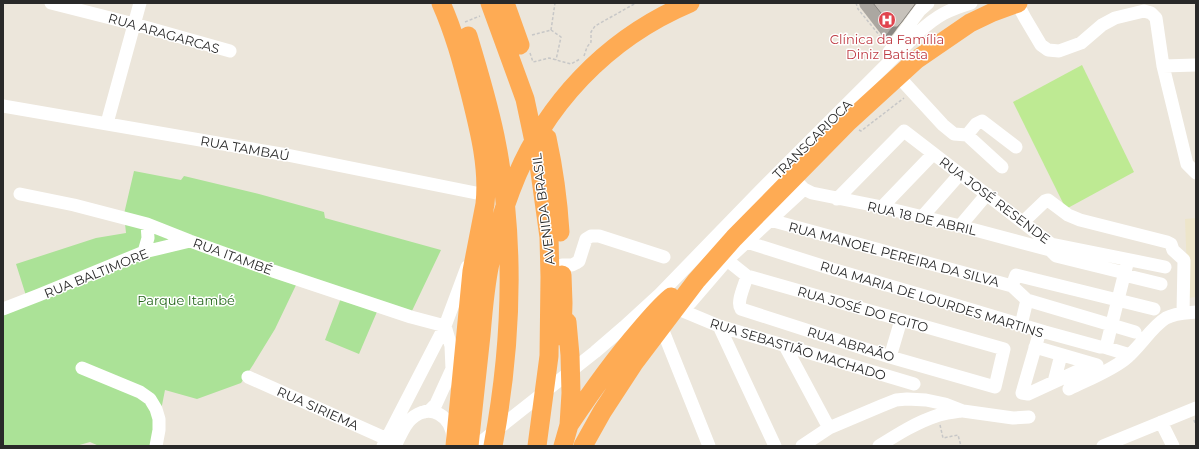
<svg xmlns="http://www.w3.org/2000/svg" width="1199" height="449" viewBox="0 0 1199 449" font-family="Montserrat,sans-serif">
  <rect width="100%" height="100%" fill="#ece6db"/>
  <path fill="#ede5ca" d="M1196 218V297L1188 298 1185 219Z"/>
  <path fill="#abe297" d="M134 171 181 180 184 176 259 194 324 212 325 218 441 250 411 313 379 307 359 354 325 340 341 298 297 283 275 329 253 365 241 383 197 399 165 390 154 446H99L90 442 76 446H3V312L28 302 16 264 96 238 126 233 124 214Z"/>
  <path fill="#beea93" d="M1082 65 1134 172 1066 209 1013 102Z"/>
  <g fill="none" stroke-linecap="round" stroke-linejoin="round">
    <path stroke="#c7c7c7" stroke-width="1.5" stroke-dasharray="3 2" stroke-linecap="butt" d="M856 3 858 9 884 41
      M465 22 480 16
      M551 30 561 37 556 60
      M551 30 555 3
      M532 35 551 30
      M530 53 533 62 549 58 571 64 580 59
      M584 56 587 47 591 42V32L595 26 636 3
      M859 130 861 131 904 98
      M1194 420 1196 426
      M940 425 943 438 958 435 961 446"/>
    <path stroke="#fff" stroke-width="13" d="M51 3 134 24 230 51
      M1017 3 1025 18 1041 45 1048 50 1059 51 1081 43 1102 25 1115 18 1144 11 1151 13 1156 18 1163 66 1187 164 1196 173
      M889 52 920 10 928 3
      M1163 66 1196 65
      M898 76 943 125 954 134 967 135 1002 167
      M3 106 287 155 486 195
      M107 123 140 3
      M967 135 976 124 982 121 1016 147
      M793 178 804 189 812 193 882 207 960 226 1050 250 1051 244
      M20 194 74 205 147 224 190 241 273 271 411 317 445 326 451 346 452 369 436 404 430 410 424 412
      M837 199 904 131 1051 244 1165 267
      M882 207 933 154
      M756 215 770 220 1012 286 1027 300 1135 332
      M922 217 960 174
      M1023 222 1045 201 1048 200 1068 215 1080 220 1167 242 1171 244 1173 250 1184 260 1183 313
      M960 226 987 194
      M734 238 832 269 952 304 1045 332 1100 347H1104L1130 355
      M1050 250 1056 256 1125 273
      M144 252 148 238 147 224
      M727 260 747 276 1004 349 995 387 890 357 741 309C736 302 745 285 747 276
      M562 265H572L576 263 579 261 586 239 591 236H599L664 257
      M1124 275 1161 284
      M1012 286 1016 275 1154 309
      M690 303 727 260 804 189
      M3 309 39 295 144 252 190 241
      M683 311 719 326 914 384
      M1021 325 1027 300
      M661 326 709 446
      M719 326 775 446
      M1040 331 1022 393 1028 394 1093 364
      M785 346 829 428
      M1035 347 1097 365
      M1104 347 1107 343 1128 260
      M890 357 901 320
      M82 368 140 392 150 399 156 409 159 419V430L156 446
      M248 377 387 439
      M1054 382 1061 355
      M1069 389C1087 380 1108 372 1124 360 1139 349 1151 327 1166 318 1175 313 1186 313 1196 312
      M1161 422 1173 446
      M383 446 445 326 467 267
      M395 446C400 437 404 425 411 419 430 402 452 416 453 439
      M476 446 595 352 624 327 660 294 760 191 920 31C938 15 948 10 971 3
      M802 446 829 428 881 406 896 400 907 399 926 400 945 404 963 411 1013 418 1029 417
      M879 446C898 434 917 422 939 415 946 413 954 412 961 411
      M1103 446 1196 408"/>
    <path stroke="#feab54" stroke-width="19" d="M441 3C454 32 462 62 470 93 479 129 489 167 485 204L472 271 455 446
      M490 3 525 99 539 165 549 237 550 277 549 356 537 446
      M505 3 520 45
      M468 36C478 69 488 102 495 136 516 238 512 344 493 446
      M547 138C554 170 558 199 560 232
      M562 275 563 303 562 336
      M569 425C591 392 613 361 639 331 649 319 659 307 671 297
      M469 446C473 409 477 372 481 335 483 311 485 286 490 263 495 238 502 213 511 190 543 105 607 38 690 3
      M563 446 569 425 571 393 570 355 567 322
      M583 446 602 412 634 363 696 281 734 238 793 178 847 123 916 60 970 23 993 12 1018 3"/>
  </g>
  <path fill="#aba7a1" d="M859 3H916L893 34 889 38H884L860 7Z"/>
  <path fill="#8b8883" d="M916 3 893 34 889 38H884L892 27Z"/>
  <path fill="#c7c2bb" stroke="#8b8883" d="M873 3H916L901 23 897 27H892Z"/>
  <defs>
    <g id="hospital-disc" transform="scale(0.9)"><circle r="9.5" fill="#e0444e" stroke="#fff"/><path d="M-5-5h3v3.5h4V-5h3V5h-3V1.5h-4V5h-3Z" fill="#fff"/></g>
  </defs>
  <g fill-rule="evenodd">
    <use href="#hospital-disc" x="887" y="20"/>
  </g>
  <g text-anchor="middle" stroke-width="3" stroke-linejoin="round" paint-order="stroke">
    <g font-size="13" fill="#292929" stroke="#fff">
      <text transform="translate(164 33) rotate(16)" y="5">RUA ARAGARCAS</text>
      <text transform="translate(812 139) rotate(-45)" y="5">TRANSCARIOCA</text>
      <text transform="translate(245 148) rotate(10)" y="5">RUA TAMBAÚ</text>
      <text transform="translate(995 200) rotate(37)" y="5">RUA JOSÉ RESENDE</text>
      <text transform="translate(543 209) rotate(-97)" y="5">AVENIDA BRASIL</text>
      <text transform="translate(922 218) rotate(13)" y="5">RUA 18 DE ABRIL</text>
      <text transform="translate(894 254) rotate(15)" y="5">RUA MANOEL PEREIRA DA SILVA</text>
      <text transform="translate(233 256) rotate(20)" y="5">RUA ITAMBÉ</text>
      <text transform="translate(96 273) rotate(-22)" y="5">RUA BALTIMORE</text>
      <text transform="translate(932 299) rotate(17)" y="5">RUA MARIA DE LOURDES MARTINS</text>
      <text transform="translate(863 309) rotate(16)" y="5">RUA JOSÉ DO EGITO</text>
      <text transform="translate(851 344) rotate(17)" y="5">RUA ABRAÃO</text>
      <text transform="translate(798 349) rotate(17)" y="5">RUA SEBASTIÃO MACHADO</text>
      <text transform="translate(318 408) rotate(24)" y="5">RUA SIRIEMA</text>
    </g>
    <g font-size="13" fill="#be3a42" stroke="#fff">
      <text x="887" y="44">Clínica da Família<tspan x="887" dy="15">Diniz Batista</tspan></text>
    </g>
    <g font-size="13" fill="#24661a" stroke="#fff">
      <text x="186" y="305">Parque Itambé</text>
    </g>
  </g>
  <rect width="1199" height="449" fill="none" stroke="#292929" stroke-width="8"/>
</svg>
